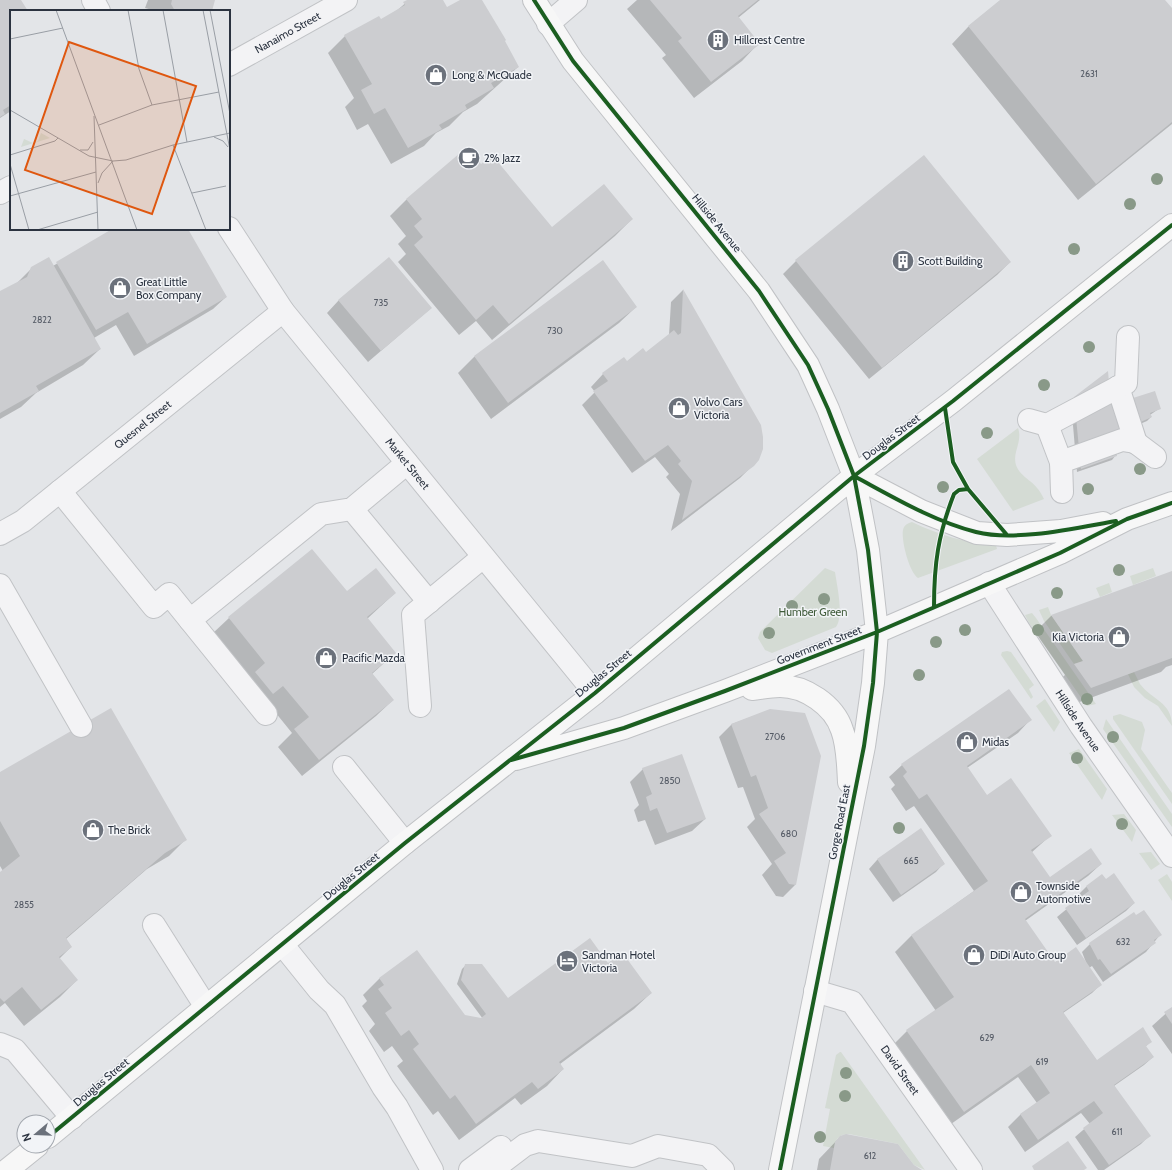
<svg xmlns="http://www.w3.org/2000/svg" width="1172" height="1170" viewBox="0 0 1172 1170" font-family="Cabin,sans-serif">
  <rect width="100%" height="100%" fill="#e3e5e8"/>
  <path fill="#d4dbd4" d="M1018 428C1023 442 1012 452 1016 465 1021 479 1036 480 1044 499L1013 511 977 459Z
    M912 522C939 535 966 543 996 545L997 549 918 578C909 572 901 540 903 530 904 525 908 523 912 522Z
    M825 568 835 572C837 586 844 616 836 627L772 653 765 650 758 638 760 632Z
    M1153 568 1156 576 1133 585 1130 576Z
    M1109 583 1112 592 1100 597 1096 588Z
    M1048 607 1051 615 1083 661 1074 664 1044 621 1039 610Z
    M1032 613 1036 618 1096 704 1087 706 1029 623 1025 615Z
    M1007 651 1011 652 1034 685 1029 689 1033 697 1031 699 1001 655 1002 652Z
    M1134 672C1136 676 1138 680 1140 684 1152 700 1172 702 1172 726L1158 706 1145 698 1134 687 1128 674Z
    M1045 699 1060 722 1054 732 1036 706Z
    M1120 714 1142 722 1145 730 1141 749 1172 793V804L1113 719V716Z
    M1106 719 1172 814V827L1103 729Z
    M1079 749 1107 789 1102 800 1069 753Z
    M1124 814 1136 830 1132 842 1112 815Z
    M1151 852 1160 864 1151 870 1139 853Z
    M1167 874 1172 882V901L1158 880Z
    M840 1052H841L925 1170 914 1165 898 1144 849 1134 842 1135 837 1139 834 1148 823 1146 830 1109 825 1108 836 1055Z"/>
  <path fill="#0003" d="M0 0H20L26 11H11V111L0 118Z
    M148 0H214L211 11H156L145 8Z
    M409 0H442L447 9 462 0H481L518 67 477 104 463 112 449 126 436 133 424 146 391 164 368 124 357 130 345 107 354 98 328 53 345 36 380 21 394 13Z
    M637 0H760L738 18 758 44 742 61 694 98 662 58 666 55 627 9Z
    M1001 0H1164L1172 10V124L1078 200 952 44 968 27Z
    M467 149 480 165 552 228 632 219 615 236 492 340 476 321 459 335 398 262 406 254 398 244 406 236 390 216 406 200Z
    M923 157 1010 262 997 275 869 379 783 274 796 261Z
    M114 229H187L226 297 213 309 134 356 116 325 94 338 100 349 83 365 36 393 21 407 0 419V292L16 284 32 268 53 266Z
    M602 262 636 307 619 323 491 419 458 373 474 357Z
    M683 290 753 465 740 478 671 531 680 494 666 477 669 474 655 457 632 473 582 405 595 392 591 387 603 374 646 353 669 335 671 302Z
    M339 300 431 308 368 362 327 313Z
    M1071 402 1110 407 1160 408 1150 415 1151 417 1147 421 1114 435 1116 455 1112 460 1077 472Z
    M1172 572V665L1166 667 1161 672 1074 704 1058 681 1065 675 1035 632 1051 616Z
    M346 593H395L367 619 395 653 372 674 393 700 376 716 302 776 278 747 292 733 212 634 229 618Z
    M770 710 795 885 783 897 776 896 762 875 772 864 747 827 755 819 743 787 738 788 719 737 732 724Z
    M1030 720 1018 733 967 768 987 796 1051 835 1031 853 1049 879 1101 864 1088 876 1025 921 1055 963 1087 965 1082 952 1090 944 1160 935 1146 952 1103 982 1092 966 1089 968 1101 984 1092 993 1063 1013 1097 1061 1151 1041 1145 1047 1153 1057 1144 1065 1114 1086 1149 1136 1141 1144 1104 1170H1098L1075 1137 1090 1124 1081 1113 1025 1152 1008 1127 1021 1114 1037 1103 1018 1077 951 1124 890 1048 907 1031 936 1011 895 952 911 936 974 891 914 806 906 811 891 789 895 785 889 777 902 765Z
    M643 769 705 819 692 831 655 845 645 820 638 822 634 810 639 805 630 782Z
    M0 773 185 840 169 856 147 869 66 939 71 947 59 959 77 980 60 997 24 1026 5 1003 0 1007V873L3 871 0 866Z
    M921 830 944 863 936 872 893 902 869 869 877 860Z
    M1102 875 1106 880 1134 903 1126 911 1077 945 1057 917 1080 898 1078 895 1086 887Z
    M607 964 651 993 634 1009 560 1064 563 1069 547 1086 521 1105 515 1098 459 1140 438 1111 433 1115 397 1066 403 1061 392 1046 384 1052 369 1031 375 1024 362 1006 367 1001 363 995 380 978 465 1016 483 1019 457 984 462 969 466 965 503 1001Z
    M1172 1008V1054L1152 1026Z
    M840 1137 913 1166 920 1170H817L819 1159Z"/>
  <path fill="#cccdd0" d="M0 0H21L28 11H11V105L3 110 5 114 0 117Z
    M172 0H215L212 11H175L171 4Z
    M407 0H443L447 7 460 0H482L506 40 505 41 519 67 491 83 494 88 465 105 467 109 439 125 442 129 408 148 385 108 374 114 361 90 372 84 344 35 379 16 381 19 405 5 403 2Z
    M650 0H758L738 16 760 44 711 82 678 41 682 38Z
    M1000 0H1165L1172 8V122L1096 184 968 26Z
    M467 147 481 164 492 155 552 227 604 184 633 219 509 324 493 305 476 320 414 245 423 237 414 226 422 219 406 199Z
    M924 155 1011 262 882 368 795 260Z
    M112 229H188L227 297 147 344 128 312 96 330 56 262Z
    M49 257 101 349 36 386 39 391 0 413V291L27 277 31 267Z
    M389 257 432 308 381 351 338 300Z
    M603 260 637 307 508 403 474 356Z
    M683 289 761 425 763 437V449L759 460 754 466 682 520 692 481 678 464 681 461 668 445 645 461 593 391 608 381 602 373 624 357 627 361 643 348 646 352 674 330 678 335 681 333Z
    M1108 371 1111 405 1155 391 1161 409 1150 413 1152 417 1115 433 1117 456 1081 469 1074 397Z
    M312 549 347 591 376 568 396 593 367 617 396 653 372 673 394 700 319 760 294 729 309 717 283 686 273 694 255 672 265 663 228 617Z
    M1172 571V658L1091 688 1074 664 1083 661 1051 615Z
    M1009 689 1032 720 967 766 987 795 1011 778 1052 836 1031 850 1050 877 1091 848 1102 864 1025 919 1055 962 1076 947 1102 985 1063 1012 1097 1060 1143 1027 1152 1042 1146 1046 1154 1057 1114 1085 1151 1136 1109 1165 1083 1128 1103 1113 1094 1101 1038 1140 1020 1114 1050 1093 1031 1065 964 1112 906 1030 954 997 911 935 988 881 927 794 919 799 903 776 907 772 901 764Z
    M111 708 187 840 165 853 66 938 72 947 59 957 78 980 41 1010 22 987 4 1002 0 998V872L20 856 0 821V772Z
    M770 709 805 713 821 756 796 885 789 884 774 861 786 853 759 814 768 808 756 775 751 777 731 724Z
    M682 754 706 819 667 833 657 808 650 811 646 797 652 794 642 768Z
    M921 828 945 864 901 895 877 859Z
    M1114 873 1135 903 1086 938 1065 908 1089 891 1086 886 1102 874 1106 879Z
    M1144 910 1162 935 1154 940 1156 943 1111 974 1100 959 1098 960 1089 943 1134 912 1136 915Z
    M590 938 608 963 622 952 652 993 559 1062 564 1069 538 1089 532 1082 476 1124 455 1095 450 1099 413 1049 419 1044 409 1030 401 1036 385 1013 392 1008 378 989 384 985 379 978 417 950 465 1015 481 1018 486 1014 461 980 465 964H482L508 998Z
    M1172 1007V1024L1164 1012Z
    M846 1134 898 1144 914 1165 922 1170H830L835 1142 840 1136Z
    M1068 1141 1087 1168 1084 1170H1034L1032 1166Z"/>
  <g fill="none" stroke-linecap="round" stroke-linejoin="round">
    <g stroke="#c1c3c6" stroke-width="24">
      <g id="minor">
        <path d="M93 0 99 11"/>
        <path d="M548 24 576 0"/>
        <path id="s1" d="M229 65 346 0"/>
        <path d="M0 193 11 187"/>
        <path id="s2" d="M229 228 283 311 595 693"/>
        <path d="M1118 387 1136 443"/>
        <path d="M1029 420 1047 425 1126 383 1128 337"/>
        <path d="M1047 425 1061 462"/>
        <path d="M60 491 154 607 169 594 190 620"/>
        <path d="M1062 492 1061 462 1122 440 1135 442 1155 457"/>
        <path d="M352 509 429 602"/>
        <path id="s3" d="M0 534 23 521 283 311"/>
        <path id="s4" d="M989 583 1081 726 1172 856"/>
        <path d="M0 585 81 726"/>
        <path d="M420 706 413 615 483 557"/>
        <path d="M266 714 190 620 321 514 352 509 407 463"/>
        <path d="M344 767 405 843"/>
        <path d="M154 925 206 1007"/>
        <path d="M282 944 319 990 335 1005 383 1087 397 1107 432 1170"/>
        <path id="s5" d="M815 991 852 1002 971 1170"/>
        <path d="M0 1044 15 1050 72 1118"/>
        <path d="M470 1170 501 1147"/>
        <path d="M492 1170 525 1145 538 1141 632 1156 658 1146 708 1155 723 1170"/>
      </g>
    </g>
    <g stroke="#c0c2c5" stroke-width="24">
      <path id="major" d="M534 0 573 61 759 291 808 365 828 409 854 476 868 550 874 604 877 632 873 683 864 746 780 1170
        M854 476 921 511 977 533 1007 535 1061 531 1103 523
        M752 689C761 688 770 686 780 686 805 686 834 705 842 730 848 746 848 765 849 782
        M516 759 624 728 725 691 877 632 1060 553 1127 519 1172 503
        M48 1137 405 843 595 693 854 476 953 401 1172 225
        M7 1170 37 1146"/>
    </g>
    <use href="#minor" stroke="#f3f3f5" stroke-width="22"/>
    <use href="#major" stroke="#f7f7f7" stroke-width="22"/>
    <g stroke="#f2f4f7" stroke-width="6">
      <path id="cycleway" d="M534 0 573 61 759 291 808 365 828 409 854 476 868 550 874 604 877 632 873 683 864 746 780 1170
        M945 408 953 462 968 489
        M854 476C893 497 933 521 976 532 1016 542 1076 528 1116 521
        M934 607C934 564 938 535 954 494L959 490 968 489 1007 535
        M511 760 624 728 725 691 877 632 1060 553 1127 519 1172 503
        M48 1137 405 843 595 693 854 476 953 401 1172 225"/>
    </g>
    <use href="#cycleway" stroke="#1b5e20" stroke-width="4"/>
  </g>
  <g fill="#899988">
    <circle cx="1157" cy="179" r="6"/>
    <circle cx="1130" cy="204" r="6"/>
    <circle cx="1074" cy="249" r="6"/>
    <circle cx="1089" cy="347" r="6"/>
    <circle cx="1044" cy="385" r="6"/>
    <circle cx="987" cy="433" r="6"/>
    <circle cx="1140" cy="469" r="6"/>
    <circle cx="943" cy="487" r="6"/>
    <circle cx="1088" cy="489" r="6"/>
    <circle cx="1119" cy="570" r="6"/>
    <circle cx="1057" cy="593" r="6"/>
    <circle cx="824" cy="599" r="6"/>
    <circle cx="792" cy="606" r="6"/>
    <circle cx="965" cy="630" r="6"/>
    <circle cx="1038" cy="630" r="6"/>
    <circle cx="769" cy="633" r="6"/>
    <circle cx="936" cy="642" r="6"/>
    <circle cx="919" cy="675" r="6"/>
    <circle cx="1087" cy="699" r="6"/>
    <circle cx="1113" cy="737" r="6"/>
    <circle cx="1077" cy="758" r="6"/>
    <circle cx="1122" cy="824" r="6"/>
    <circle cx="899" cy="828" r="6"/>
    <circle cx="846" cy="1073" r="6"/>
    <circle cx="845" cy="1096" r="6"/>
    <circle cx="820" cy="1137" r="6"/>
  </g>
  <defs>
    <g id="building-disc" transform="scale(1.15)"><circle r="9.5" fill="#6b717b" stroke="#f2f4f7"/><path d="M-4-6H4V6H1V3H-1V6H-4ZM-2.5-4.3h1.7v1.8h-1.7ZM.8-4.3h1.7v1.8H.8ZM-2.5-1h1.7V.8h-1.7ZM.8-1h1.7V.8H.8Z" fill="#fff"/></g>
    <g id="shop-disc" transform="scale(1.15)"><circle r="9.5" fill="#6b717b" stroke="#f2f4f7"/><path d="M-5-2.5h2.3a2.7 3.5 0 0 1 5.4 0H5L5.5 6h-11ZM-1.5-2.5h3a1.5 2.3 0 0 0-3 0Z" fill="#fff"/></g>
    <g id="cafe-disc" transform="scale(1.15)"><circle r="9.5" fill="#6b717b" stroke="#f2f4f7"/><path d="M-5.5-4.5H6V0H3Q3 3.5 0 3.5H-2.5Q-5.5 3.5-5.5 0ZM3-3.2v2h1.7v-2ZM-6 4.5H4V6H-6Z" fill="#fff"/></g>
    <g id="hotel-disc" transform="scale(1.15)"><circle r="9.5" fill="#6b717b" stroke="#f2f4f7"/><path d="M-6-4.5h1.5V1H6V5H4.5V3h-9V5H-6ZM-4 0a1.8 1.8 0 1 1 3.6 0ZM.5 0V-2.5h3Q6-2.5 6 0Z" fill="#fff"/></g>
  </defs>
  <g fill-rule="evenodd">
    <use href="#building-disc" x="718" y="40"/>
    <use href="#shop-disc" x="436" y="75"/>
    <use href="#cafe-disc" x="469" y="158"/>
    <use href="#building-disc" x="903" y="261"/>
    <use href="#shop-disc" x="120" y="288"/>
    <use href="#shop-disc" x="679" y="408"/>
    <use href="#shop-disc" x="1119" y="637"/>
    <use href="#shop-disc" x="326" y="658"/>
    <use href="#shop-disc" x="967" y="742"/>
    <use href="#shop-disc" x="93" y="830"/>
    <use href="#shop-disc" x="1021" y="892"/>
    <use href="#shop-disc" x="974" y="955"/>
    <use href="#hotel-disc" x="567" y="961"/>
  </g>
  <g text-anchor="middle" stroke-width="3" stroke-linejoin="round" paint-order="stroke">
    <g font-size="9" fill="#545a65">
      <text x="1089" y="77">2631</text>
      <text x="381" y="306">735</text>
      <text x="42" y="323">2822</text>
      <text x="555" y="334">730</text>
      <text x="775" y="740">2706</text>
      <text x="670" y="784">2850</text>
      <text x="789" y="837">680</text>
      <text x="911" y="864">665</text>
      <text x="24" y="908">2855</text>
      <text x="1123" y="945">632</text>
      <text x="987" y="1041">629</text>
      <text x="1042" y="1065">619</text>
      <text x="1117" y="1135">611</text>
      <text x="870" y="1159">612</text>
    </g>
    <g font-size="11" fill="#2b3340" stroke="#f2f4f7">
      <text dy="4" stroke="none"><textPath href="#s1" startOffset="67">Nanaimo Street</textPath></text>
      <text transform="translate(717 223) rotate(51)" y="4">Hillside Avenue</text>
      <text dy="4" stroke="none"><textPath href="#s3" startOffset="180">Quesnel Street</textPath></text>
      <text transform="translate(891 437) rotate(-37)" y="4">Douglas Street</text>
      <text dy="4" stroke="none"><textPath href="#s2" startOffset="296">Market Street</textPath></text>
      <text transform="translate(819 645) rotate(-21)" y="4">Government Street</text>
      <text transform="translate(603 673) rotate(-39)" y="4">Douglas Street</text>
      <text dy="4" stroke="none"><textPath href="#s4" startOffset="164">Hillside Avenue</textPath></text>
      <text transform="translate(839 822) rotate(-79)" y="4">Gorge Road East</text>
      <text transform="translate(351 876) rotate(-39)" y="4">Douglas Street</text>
      <text dy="4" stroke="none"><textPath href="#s5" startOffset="122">David Street</textPath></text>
      <text transform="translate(101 1082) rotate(-40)" y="4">Douglas Street</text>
    </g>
    <g font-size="11" fill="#2b3340" stroke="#f2f4f7" text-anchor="start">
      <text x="734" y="44">Hillcrest Centre</text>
      <text x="452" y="79">Long &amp; McQuade</text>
      <text x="484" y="162">2% Jazz</text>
      <text x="918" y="265">Scott Building</text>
      <text x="136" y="286">Great Little<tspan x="136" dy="13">Box Company</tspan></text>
      <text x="694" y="406">Volvo Cars<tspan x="694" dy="13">Victoria</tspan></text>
      <text x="1104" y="641" text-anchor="end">Kia Victoria</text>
      <text x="342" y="662">Pacific Mazda</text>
      <text x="982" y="746">Midas</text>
      <text x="108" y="834">The Brick</text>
      <text x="1036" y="890">Townside<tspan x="1036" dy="13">Automotive</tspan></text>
      <text x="582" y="959">Sandman Hotel<tspan x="582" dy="13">Victoria</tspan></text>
      <text x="990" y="959">DiDi Auto Group</text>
    </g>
    <g font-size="11" fill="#405b3a" stroke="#f2f4f7">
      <text x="813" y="616">Humber Green</text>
    </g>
  </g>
  <g transform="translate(10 10)">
    <rect width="220" height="220" fill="#e3e5e8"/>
    <path d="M31 123 40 128 11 137 14 129 23 133 28 131Z" fill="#d4dbd4"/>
    <path fill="none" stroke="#999ea5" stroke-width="1" d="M46 0 127 220M118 0 129 59 142 95M153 0 177 132M193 0 220 140M200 0 220 104M0 29 53 18M0 100 79 146 103 151 116 150 163 135 220 123M84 106 88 220M89 115 142 95 209 82M204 127 213 131 218 137M163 135 196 220M70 140H78L83 132M0 145 45 131 48 128M0 154 19 220M88 173 92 163 103 151M182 183 216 176M0 186 86 162M27 220 88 202"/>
    <path fill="#df570f" fill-opacity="0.15" stroke="#df570f" stroke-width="2" d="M59 32 186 76 142 204 15 160Z"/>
    <rect width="220" height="220" fill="none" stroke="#2b3340" stroke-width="2"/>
  </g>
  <g transform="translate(36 1134) rotate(251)"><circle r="19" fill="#f2f4f7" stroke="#a2a7ae"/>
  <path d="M0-3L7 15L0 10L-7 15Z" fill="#6b717b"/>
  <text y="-6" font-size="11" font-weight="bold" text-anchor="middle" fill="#2b3340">N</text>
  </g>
</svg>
